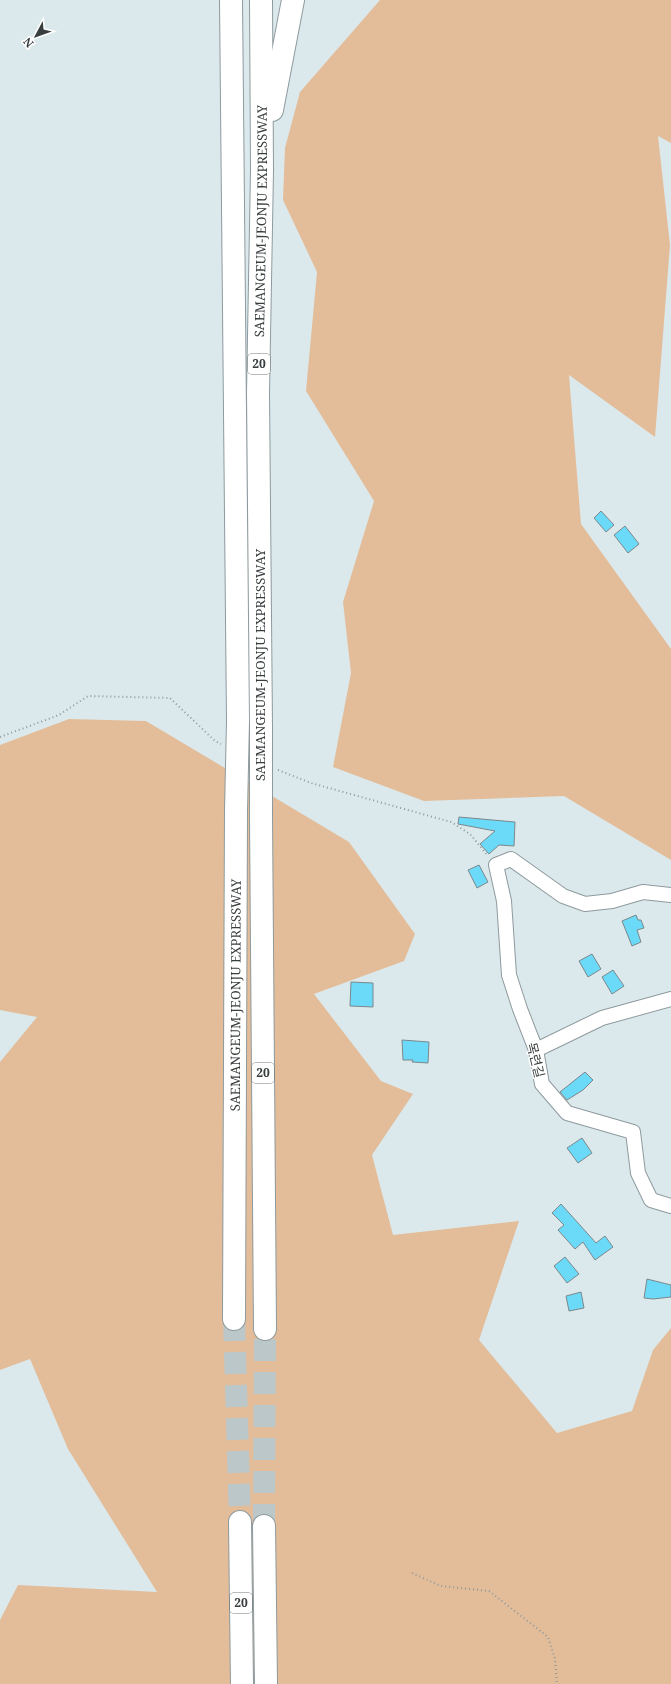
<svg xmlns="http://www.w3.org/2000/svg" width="671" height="1684" viewBox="0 0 671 1684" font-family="'Noto Serif','Noto Sans KR',serif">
  <rect width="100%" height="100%" fill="#dce9ec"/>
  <path fill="#e3bd99" d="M380 0H671V143L658 136 670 245 655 437 569 375 581 524 671 649V860L564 796 424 801 333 767 351 673 343 602 374 501 306 391 317 272 283 200 285 148 300 92Z
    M69 719 146 721 349 842 415 934 404 961 314 994 381 1081 413 1094 372 1155 393 1235 519 1221 479 1340 557 1433 632 1411 653 1350 671 1328V1684H0V1620L18 1585 157 1592 68 1449 30 1359 0 1370V1062L37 1017 0 1010V745Z"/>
  <path fill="#6bdaf8" stroke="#7c888b" d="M601 511 614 525 606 532 594 518Z
    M625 526 639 544 628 553 614 535Z
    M459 817 515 822 514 846 499 845 489 854 480 844 495 831 458 824Z
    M479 865 488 882 477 888 468 870Z
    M636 915 638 920H641L644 928 637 930 641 942 632 946 622 921Z
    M592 954 601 969 588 977 579 961Z
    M613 970 624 986 612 994 602 977Z
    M351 982 373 983V1007L350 1006Z
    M402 1040 429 1042 428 1063 412 1062 413 1060H403Z
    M585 1072 593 1080 583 1090 567 1100 560 1092Z
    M582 1138 592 1153 578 1163 567 1148Z
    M561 1204 596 1243 605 1236 613 1247 595 1260 583 1242 575 1249 558 1230 564 1225 552 1213Z
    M565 1257 579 1274 567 1283 554 1266Z
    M647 1279 671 1285V1297L653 1299 644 1298Z
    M581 1292 584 1308 569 1311 566 1296Z"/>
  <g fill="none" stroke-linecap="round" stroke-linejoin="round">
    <path stroke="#bbc7c9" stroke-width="22" stroke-dasharray="22 11" stroke-linecap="butt" d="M234 1319 240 1522
      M264 1526 265 1329"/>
    <g stroke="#8e9a9e" stroke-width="16">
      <path id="street" d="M671 895 643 892 612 901 585 904 563 896 511 859 496 865 504 901 509 975 520 1009 536 1050 542 1084 567 1113 633 1132 638 1173 651 1200 671 1206
        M536 1050 602 1018 671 999"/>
    </g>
    <g stroke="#8e9a9e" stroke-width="24">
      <g id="highway">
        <path d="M231 0 238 721"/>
        <path d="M272 110 293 0"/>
        <path id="s1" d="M261 728 258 393 262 170 261 0"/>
        <path d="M261 818 265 1329"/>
        <path id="s2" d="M234 1319 236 811"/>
        <path d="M240 1522 242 1684"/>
        <path d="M264 1526 266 1684"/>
      </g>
    </g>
    <path stroke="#8f999b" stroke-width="2" stroke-dasharray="1 3" stroke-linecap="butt" d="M0 737 59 715 88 696 170 698 215 741 221 744
      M278 770 311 783 451 822 470 834 488 856
      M412 1573 441 1586 489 1591 548 1637 555 1659 557 1684"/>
    <use href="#street" stroke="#fff" stroke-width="14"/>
    <use href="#highway" stroke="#fff" stroke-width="22"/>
    <g stroke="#8e9a9e" stroke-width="24" stroke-linecap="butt">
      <path id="highway-bridge" d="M261 728V818
        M236 811 238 721"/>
    </g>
    <use href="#highway-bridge" stroke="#fff" stroke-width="22"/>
  </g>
  <g text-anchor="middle" stroke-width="3" stroke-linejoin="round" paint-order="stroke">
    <g fill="#fff" stroke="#747778" stroke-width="1">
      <rect x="248" y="354" width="22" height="20" rx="3"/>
      <rect x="252" y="1063" width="22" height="20" rx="3"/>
      <rect x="230" y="1593" width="22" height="20" rx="3"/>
    </g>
    <g font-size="12" font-weight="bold" fill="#383d3e">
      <text x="259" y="368">20</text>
      <text x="263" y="1077">20</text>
      <text x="241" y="1607">20</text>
    </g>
    <g font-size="13" fill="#383d3e" stroke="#fff">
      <text dy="5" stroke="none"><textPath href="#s1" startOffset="507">SAEMANGEUM-JEONJU EXPRESSWAY</textPath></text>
      <text transform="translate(260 665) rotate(-90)" y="5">SAEMANGEUM-JEONJU EXPRESSWAY</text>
      <text dy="5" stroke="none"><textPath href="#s2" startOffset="324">SAEMANGEUM-JEONJU EXPRESSWAY</textPath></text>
      <text transform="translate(536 1060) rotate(76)" y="5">목련길</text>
    </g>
  </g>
  <g transform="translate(36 36) rotate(229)" stroke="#ffffff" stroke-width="3" paint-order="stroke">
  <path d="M0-3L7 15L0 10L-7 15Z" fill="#383d3e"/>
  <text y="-6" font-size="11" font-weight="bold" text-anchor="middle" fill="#383d3e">N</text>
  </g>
</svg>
